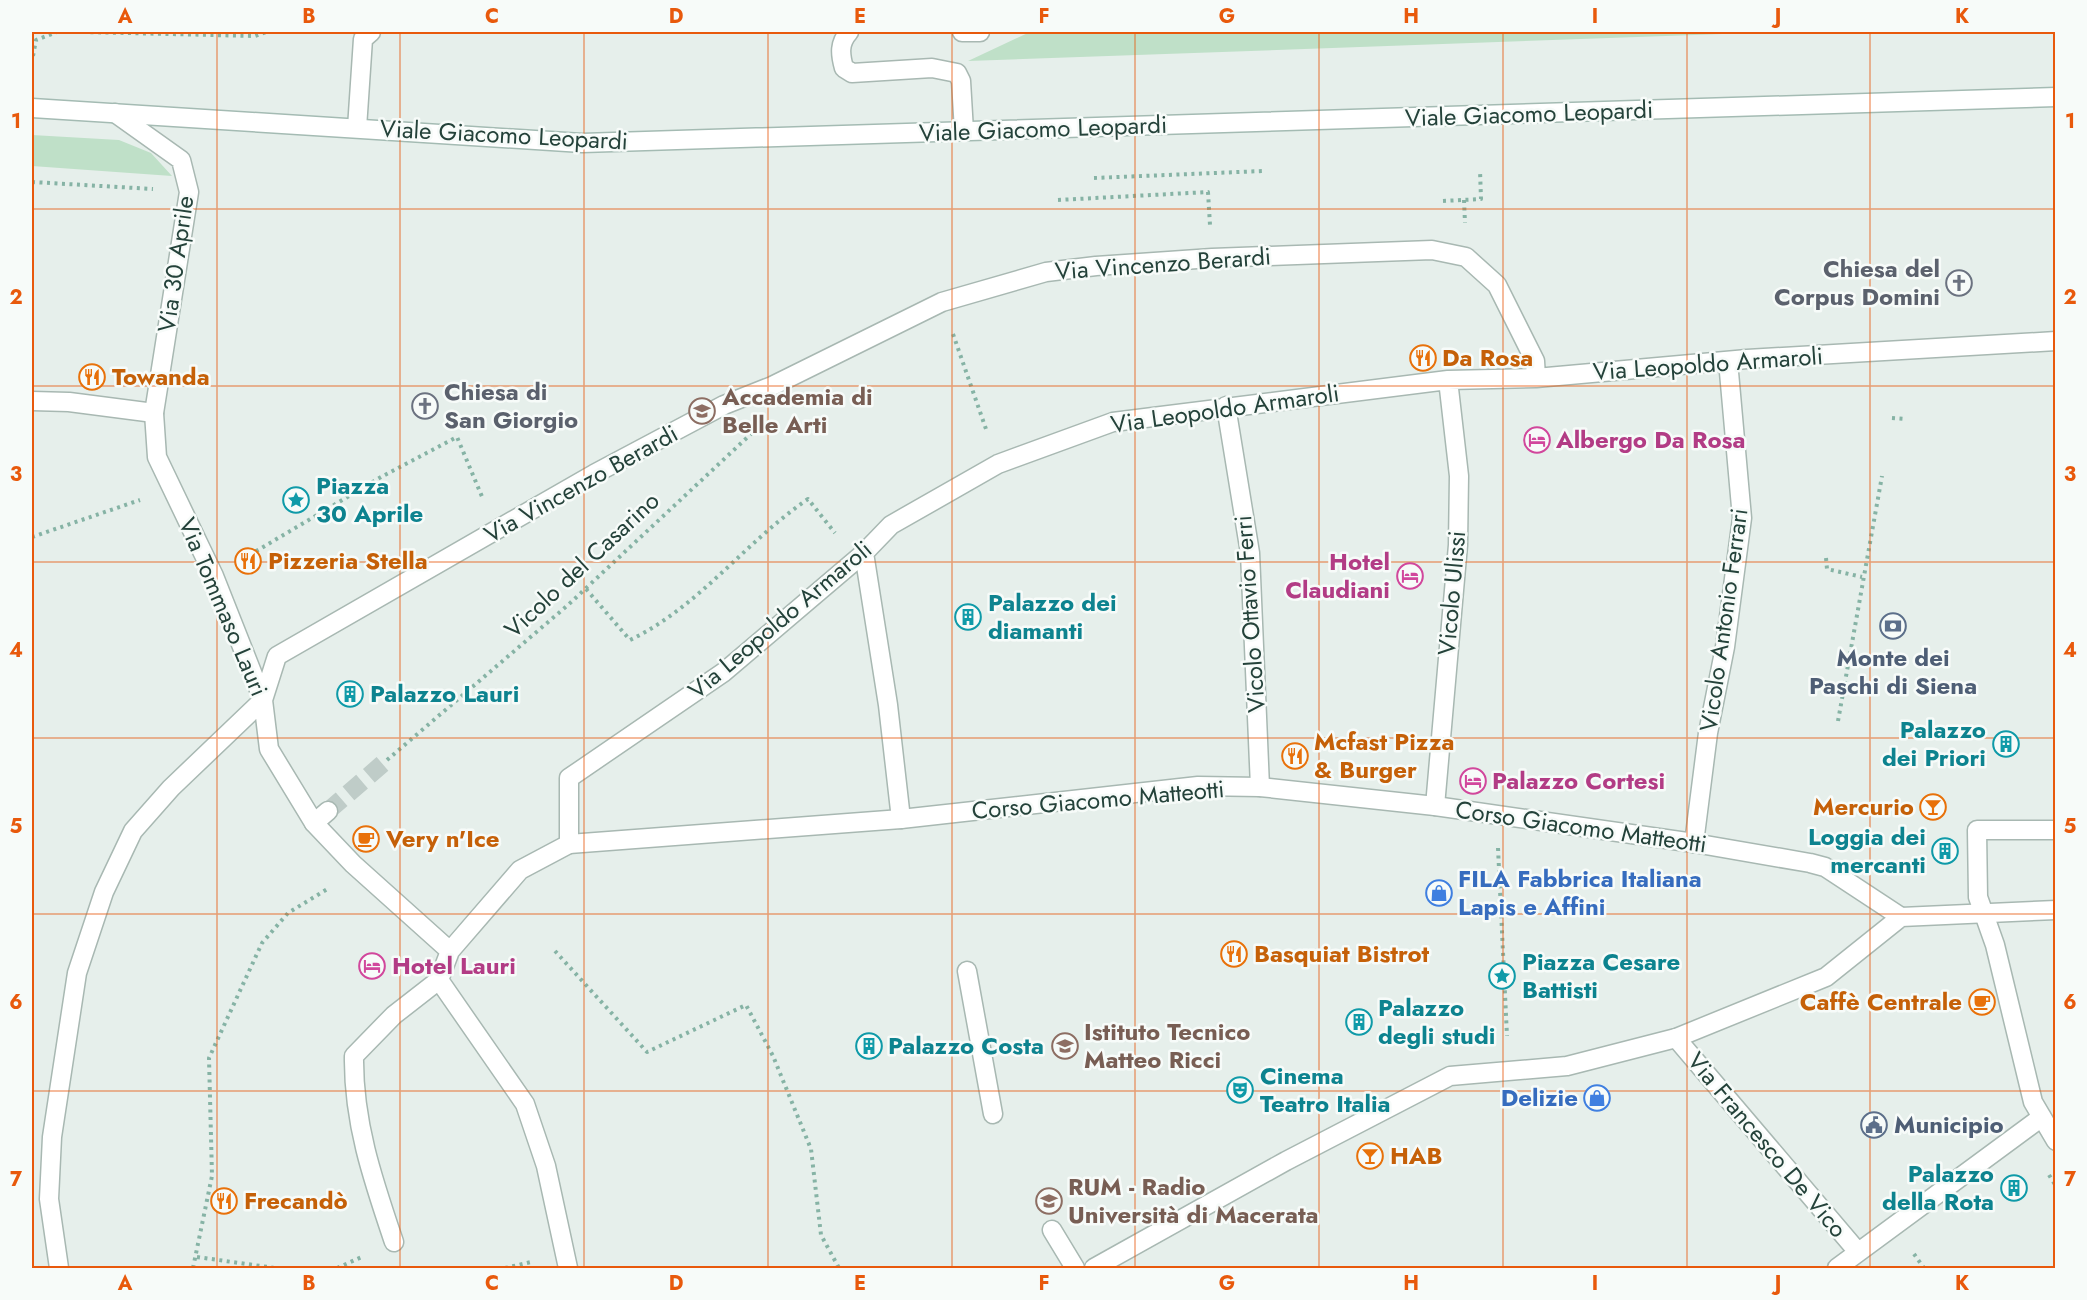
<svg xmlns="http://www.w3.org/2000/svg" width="2087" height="1300" viewBox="0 0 2087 1300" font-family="Jost,sans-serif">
  <rect width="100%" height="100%" fill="#e6efeb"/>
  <path fill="#bfe0c8" d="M1030 32H1779L968 61Z
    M32 135 119 140 151 153 172 176 32 166Z"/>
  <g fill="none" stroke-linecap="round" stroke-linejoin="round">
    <path stroke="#bfccc8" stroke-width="18" stroke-dasharray="18 9" stroke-linecap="butt" d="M328 811 387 760"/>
    <g stroke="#a8b8b2" stroke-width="21">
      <path id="service" d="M849 32C839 43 840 54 844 68L852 73 932 68 957 73 961 81 964 131
        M962 32H980
        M357 128 363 39 371 32
        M967 971 993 1114
        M1052 1230 1075 1268"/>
    </g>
    <g stroke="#a8b8b2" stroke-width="21">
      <path id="pedestrian" d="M32 401 69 402 154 413
        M314 823 328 811
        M2056 830H1977L1978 897 1995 945 2033 1102 2056 1141
        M569 844 901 819 1198 786 1260 787 1435 806 1694 843 1810 863 1825 867 1901 917
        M1676 1038 1858 1252
        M1837 1268 2042 1117"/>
    </g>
    <g stroke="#a8b8b2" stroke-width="21">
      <path id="minor" d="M115 113 181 160 189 192 154 413 157 457 214 576 263 700 269 749 314 823 353 864 450 951
        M1226 406 1250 553 1260 787
        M864 553 888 705 901 819
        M1435 806 1458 545 1459 476 1448 380
        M1694 843 1708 733 1725 647 1742 518 1728 361
        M439 980 525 1104 546 1166 568 1268
        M394 1242C373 1180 353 1122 354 1056L394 1015 439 980 450 951 520 870 569 844V778L724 672 864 553 891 525 998 464 1113 422 1448 380 1536 378 1747 359 2056 341
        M59 1268 49 1199 52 1137 77 973 104 892 133 831 171 788 263 700 277 656 594 474 724 405 772 386 942 302 1046 272 1096 266 1212 258 1432 250 1466 257 1497 285 1535 361 1536 378
        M1094 1268 1286 1161 1450 1076 1567 1066 1676 1038 1826 977 1901 917 2056 910"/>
    </g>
    <g stroke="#a4bbb3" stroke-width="21">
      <path id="secondary" d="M32 108 582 143 2056 97"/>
    </g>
    <path stroke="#86b3a5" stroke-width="4" stroke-dasharray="3 4.5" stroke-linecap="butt" d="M83 32 255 36 266 32
      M33 56 36 40 57 32
      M1094 178 1262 171
      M32 182 153 189
      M1058 200 1208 192 1210 225
      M1464 200 1465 223
      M1443 201 1481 199 1480 170
      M953 334 987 432
      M1892 418 1905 419
      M32 537 140 500
      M1826 558 1827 569 1862 577
      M243 559 381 477 457 437 483 499
      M586 589 630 640C699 607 745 542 808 499L835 533
      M1838 721 1882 476
      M387 760 568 605 752 433
      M1498 848 1507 1036
      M555 951 647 1052 746 1005 773 1056 811 1149 821 1235 839 1268
      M2049 1175 2056 1186
      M1914 1254 1924 1268
      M197 1257 275 1268
      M193 1268 212 1176 209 1058 262 943 288 913 329 888
      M337 1268 364 1256
      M505 1268 531 1262"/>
    <use href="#service" stroke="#fff" stroke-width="18"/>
    <use href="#pedestrian" stroke="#fff" stroke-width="18"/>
    <use href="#minor" stroke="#fff" stroke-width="18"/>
    <use href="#secondary" stroke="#fff" stroke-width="18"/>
  </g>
  <path fill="none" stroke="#e8590c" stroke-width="1.5" stroke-opacity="0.55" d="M217 32V1268M400 32V1268M584 32V1268M768 32V1268M952 32V1268M1135 32V1268M1319 32V1268M1503 32V1268M1687 32V1268M1870 32V1268M32 209H2056M32 386H2056M32 562H2056M32 738H2056M32 914H2056M32 1091H2056"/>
  <defs>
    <g id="church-ring" transform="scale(1.35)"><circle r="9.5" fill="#f7fbf9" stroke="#6b7280" stroke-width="1.5"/><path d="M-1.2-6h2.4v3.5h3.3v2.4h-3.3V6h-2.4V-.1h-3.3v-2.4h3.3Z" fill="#6b7280"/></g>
    <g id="restaurant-ring" transform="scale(1.35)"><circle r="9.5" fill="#f7fbf9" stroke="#e8710a" stroke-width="1.5"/><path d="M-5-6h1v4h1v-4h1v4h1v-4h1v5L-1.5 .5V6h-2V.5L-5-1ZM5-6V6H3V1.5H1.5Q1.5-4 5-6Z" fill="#e8710a"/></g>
    <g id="university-ring" transform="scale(1.35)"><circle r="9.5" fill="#f7fbf9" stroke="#8d6e63" stroke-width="1.5"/><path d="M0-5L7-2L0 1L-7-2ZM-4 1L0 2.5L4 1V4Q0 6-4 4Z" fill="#8d6e63"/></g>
    <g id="hotel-ring" transform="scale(1.35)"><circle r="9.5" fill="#f7fbf9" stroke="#d1479c" stroke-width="1.5"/><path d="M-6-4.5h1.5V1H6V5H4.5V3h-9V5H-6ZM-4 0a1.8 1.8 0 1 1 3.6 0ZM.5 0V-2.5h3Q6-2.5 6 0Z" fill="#d1479c"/></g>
    <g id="sight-ring" transform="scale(1.35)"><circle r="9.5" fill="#f7fbf9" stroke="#0f9aa8" stroke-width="1.5"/><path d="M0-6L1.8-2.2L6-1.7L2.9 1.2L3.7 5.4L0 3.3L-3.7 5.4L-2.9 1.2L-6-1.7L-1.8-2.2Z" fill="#0f9aa8"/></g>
    <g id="building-ring" transform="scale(1.35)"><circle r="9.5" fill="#f7fbf9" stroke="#0f9aa8" stroke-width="1.5"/><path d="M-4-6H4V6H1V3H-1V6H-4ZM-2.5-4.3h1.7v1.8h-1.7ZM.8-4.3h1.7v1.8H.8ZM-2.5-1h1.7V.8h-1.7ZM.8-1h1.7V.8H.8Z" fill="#0f9aa8"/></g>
    <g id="bank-ring" transform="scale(1.35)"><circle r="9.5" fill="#f7fbf9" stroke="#5c6f8a" stroke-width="1.5"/><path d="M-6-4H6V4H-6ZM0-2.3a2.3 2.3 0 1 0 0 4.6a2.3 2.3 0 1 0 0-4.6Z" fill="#5c6f8a"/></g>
    <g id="bar-ring" transform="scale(1.35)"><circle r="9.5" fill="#f7fbf9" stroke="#e8710a" stroke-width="1.5"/><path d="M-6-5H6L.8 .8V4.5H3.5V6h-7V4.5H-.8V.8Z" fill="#e8710a"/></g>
    <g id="cafe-ring" transform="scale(1.35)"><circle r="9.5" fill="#f7fbf9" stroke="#e8710a" stroke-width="1.5"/><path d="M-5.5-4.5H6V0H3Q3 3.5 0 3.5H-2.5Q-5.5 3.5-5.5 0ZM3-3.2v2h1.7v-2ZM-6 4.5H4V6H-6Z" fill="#e8710a"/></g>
    <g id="shop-ring" transform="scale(1.35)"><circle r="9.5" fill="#f7fbf9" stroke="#3f7fe0" stroke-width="1.5"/><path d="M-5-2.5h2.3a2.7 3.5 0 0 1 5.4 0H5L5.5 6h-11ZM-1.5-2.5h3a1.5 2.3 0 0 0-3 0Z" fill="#3f7fe0"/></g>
    <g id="theatre-ring" transform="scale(1.35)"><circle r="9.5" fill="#f7fbf9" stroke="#0f9aa8" stroke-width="1.5"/><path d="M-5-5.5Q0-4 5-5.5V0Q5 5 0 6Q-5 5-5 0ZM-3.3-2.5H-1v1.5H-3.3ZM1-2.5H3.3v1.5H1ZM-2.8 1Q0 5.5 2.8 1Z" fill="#0f9aa8"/></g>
    <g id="civic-ring" transform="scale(1.35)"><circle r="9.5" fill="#f7fbf9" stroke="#5c6f8a" stroke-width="1.5"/><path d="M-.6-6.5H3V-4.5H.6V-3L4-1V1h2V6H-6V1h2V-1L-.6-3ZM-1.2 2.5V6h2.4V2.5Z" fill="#5c6f8a"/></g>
  </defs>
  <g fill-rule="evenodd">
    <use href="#church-ring" x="1959" y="283"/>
    <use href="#restaurant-ring" x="1423" y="358"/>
    <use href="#restaurant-ring" x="92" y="377"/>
    <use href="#church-ring" x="425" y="406"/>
    <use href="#university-ring" x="702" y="411"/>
    <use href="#hotel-ring" x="1537" y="440"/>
    <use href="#sight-ring" x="296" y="500"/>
    <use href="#restaurant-ring" x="248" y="561"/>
    <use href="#hotel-ring" x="1410" y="576"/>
    <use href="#building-ring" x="968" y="617"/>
    <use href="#bank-ring" x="1893" y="626"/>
    <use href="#building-ring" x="350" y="694"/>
    <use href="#building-ring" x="2006" y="744"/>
    <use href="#restaurant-ring" x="1295" y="756"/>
    <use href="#hotel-ring" x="1473" y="781"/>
    <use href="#bar-ring" x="1933" y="807"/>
    <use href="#cafe-ring" x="366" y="839"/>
    <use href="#building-ring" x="1945" y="851"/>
    <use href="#shop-ring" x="1439" y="893"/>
    <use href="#restaurant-ring" x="1234" y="954"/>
    <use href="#hotel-ring" x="372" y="966"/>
    <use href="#sight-ring" x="1502" y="976"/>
    <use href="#cafe-ring" x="1982" y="1002"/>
    <use href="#building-ring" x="1359" y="1022"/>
    <use href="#building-ring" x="869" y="1046"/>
    <use href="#university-ring" x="1065" y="1046"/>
    <use href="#theatre-ring" x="1240" y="1090"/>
    <use href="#shop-ring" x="1597" y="1098"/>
    <use href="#civic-ring" x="1874" y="1125"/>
    <use href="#bar-ring" x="1370" y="1156"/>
    <use href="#building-ring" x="2014" y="1188"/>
    <use href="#restaurant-ring" x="224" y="1201"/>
    <use href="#university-ring" x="1049" y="1201"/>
  </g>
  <g text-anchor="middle" stroke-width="5" stroke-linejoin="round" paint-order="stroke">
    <g font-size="24" fill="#24423a" stroke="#f7fbf9">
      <text transform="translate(1529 114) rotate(-2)" y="8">Viale Giacomo Leopardi</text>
      <text transform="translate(1043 129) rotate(-2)" y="8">Viale Giacomo Leopardi</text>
      <text transform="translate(504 135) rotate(3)" y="8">Viale Giacomo Leopardi</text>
      <text transform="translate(176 264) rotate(-82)" y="8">Via 30 Aprile</text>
      <text transform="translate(1163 264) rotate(-4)" y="8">Via Vincenzo Berardi</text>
      <text transform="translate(1708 364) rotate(-4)" y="8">Via Leopoldo Armaroli</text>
      <text transform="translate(1225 409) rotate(-8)" y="8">Via Leopoldo Armaroli</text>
      <text transform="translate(581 484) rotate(-29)" y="8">Via Vincenzo Berardi</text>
      <text transform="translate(582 565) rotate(-43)" y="8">Vicolo del Casarino</text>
      <text transform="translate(1452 593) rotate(-85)" y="8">Vicolo Ulissi</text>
      <text transform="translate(223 607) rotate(67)" y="8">Via Tommaso Lauri</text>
      <text transform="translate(1250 614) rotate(-94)" y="8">Vicolo Ottavio Ferri</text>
      <text transform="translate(780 620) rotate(-40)" y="8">Via Leopoldo Armaroli</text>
      <text transform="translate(1724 620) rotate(-82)" y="8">Vicolo Antonio Ferrari</text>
      <text transform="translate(1098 800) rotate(-5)" y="8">Corso Giacomo Matteotti</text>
      <text transform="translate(1581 827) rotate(8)" y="8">Corso Giacomo Matteotti</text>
      <text transform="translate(1767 1145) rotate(50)" y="8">Via Francesco De Vico</text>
    </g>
    <g font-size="24" font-weight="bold" fill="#5b616d" stroke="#f7fbf9" text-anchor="end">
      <text x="1940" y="277">Chiesa del<tspan x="1940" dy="28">Corpus Domini</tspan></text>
      <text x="444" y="400" text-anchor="start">Chiesa di<tspan x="444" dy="28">San Giorgio</tspan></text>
    </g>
    <g font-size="24" font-weight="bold" fill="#c56008" stroke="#f7fbf9" text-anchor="start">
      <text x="1442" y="366">Da Rosa</text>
      <text x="112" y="385">Towanda</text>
      <text x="268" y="569">Pizzeria Stella</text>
      <text x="1314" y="750">Mcfast Pizza<tspan x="1314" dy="28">&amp; Burger</tspan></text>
      <text x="1914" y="815" text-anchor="end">Mercurio</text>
      <text x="386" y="847">Very n'Ice</text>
      <text x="1254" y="962">Basquiat Bistrot</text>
      <text x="1962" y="1010" text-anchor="end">Caffè Centrale</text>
      <text x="1390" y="1164">HAB</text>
      <text x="244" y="1209">Frecandò</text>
    </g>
    <g font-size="24" font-weight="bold" fill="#785e54" stroke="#f7fbf9" text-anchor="start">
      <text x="722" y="405">Accademia di<tspan x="722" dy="28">Belle Arti</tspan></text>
      <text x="1084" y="1040">Istituto Tecnico<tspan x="1084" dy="28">Matteo Ricci</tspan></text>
      <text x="1068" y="1195">RUM - Radio<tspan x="1068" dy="28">Università di Macerata</tspan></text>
    </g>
    <g font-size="24" font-weight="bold" fill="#b23c85" stroke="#f7fbf9" text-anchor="start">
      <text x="1556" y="448">Albergo Da Rosa</text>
      <text x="1390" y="570" text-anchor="end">Hotel<tspan x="1390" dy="28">Claudiani</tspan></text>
      <text x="1492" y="789">Palazzo Cortesi</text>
      <text x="392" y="974">Hotel Lauri</text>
    </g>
    <g font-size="24" font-weight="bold" fill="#0d838f" stroke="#f7fbf9" text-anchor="start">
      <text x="316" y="494">Piazza<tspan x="316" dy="28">30 Aprile</tspan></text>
      <text x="988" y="611">Palazzo dei<tspan x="988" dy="28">diamanti</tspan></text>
      <text x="370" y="702">Palazzo Lauri</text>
      <text x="1986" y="738" text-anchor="end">Palazzo<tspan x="1986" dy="28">dei Priori</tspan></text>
      <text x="1926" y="845" text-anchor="end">Loggia dei<tspan x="1926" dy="28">mercanti</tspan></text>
      <text x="1522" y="970">Piazza Cesare<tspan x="1522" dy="28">Battisti</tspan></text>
      <text x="1378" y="1016">Palazzo<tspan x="1378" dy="28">degli studi</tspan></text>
      <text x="888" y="1054">Palazzo Costa</text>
      <text x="1260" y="1084">Cinema<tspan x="1260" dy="28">Teatro Italia</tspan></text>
      <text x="1994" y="1182" text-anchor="end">Palazzo<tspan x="1994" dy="28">della Rota</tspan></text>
    </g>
    <g font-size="24" font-weight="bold" fill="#4e5e75" stroke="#f7fbf9">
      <text x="1893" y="666">Monte dei<tspan x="1893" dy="28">Paschi di Siena</tspan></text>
      <text x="1894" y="1133" text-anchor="start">Municipio</text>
    </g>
    <g font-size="24" font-weight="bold" fill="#366cbe" stroke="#f7fbf9" text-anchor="start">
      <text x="1458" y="887">FILA Fabbrica Italiana<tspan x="1458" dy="28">Lapis e Affini</tspan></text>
      <text x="1578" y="1106" text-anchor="end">Delizie</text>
    </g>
  </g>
  <rect width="2087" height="1300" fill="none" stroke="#f7fbf9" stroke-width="66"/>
  <rect x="33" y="33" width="2021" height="1234" fill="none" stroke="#e8590c" stroke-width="2"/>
  <g font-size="20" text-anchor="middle" font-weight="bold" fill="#e8590c">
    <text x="125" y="23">A</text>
    <text x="309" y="23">B</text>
    <text x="492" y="23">C</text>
    <text x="676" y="23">D</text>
    <text x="860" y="23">E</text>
    <text x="1044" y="23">F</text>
    <text x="1227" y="23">G</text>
    <text x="1411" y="23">H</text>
    <text x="1595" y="23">I</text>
    <text x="1778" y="23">J</text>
    <text x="1962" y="23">K</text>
    <text x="16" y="128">1</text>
    <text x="2070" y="128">1</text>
    <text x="16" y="304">2</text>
    <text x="2070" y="304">2</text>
    <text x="16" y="481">3</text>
    <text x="2070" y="481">3</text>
    <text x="16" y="657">4</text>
    <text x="2070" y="657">4</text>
    <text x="16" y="833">5</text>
    <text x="2070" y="833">5</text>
    <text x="16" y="1009">6</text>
    <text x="2070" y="1009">6</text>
    <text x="16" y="1186">7</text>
    <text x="2070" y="1186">7</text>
    <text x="125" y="1290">A</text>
    <text x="309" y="1290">B</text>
    <text x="492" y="1290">C</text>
    <text x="676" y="1290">D</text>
    <text x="860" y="1290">E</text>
    <text x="1044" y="1290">F</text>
    <text x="1227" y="1290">G</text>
    <text x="1411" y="1290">H</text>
    <text x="1595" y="1290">I</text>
    <text x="1778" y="1290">J</text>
    <text x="1962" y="1290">K</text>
  </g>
</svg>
